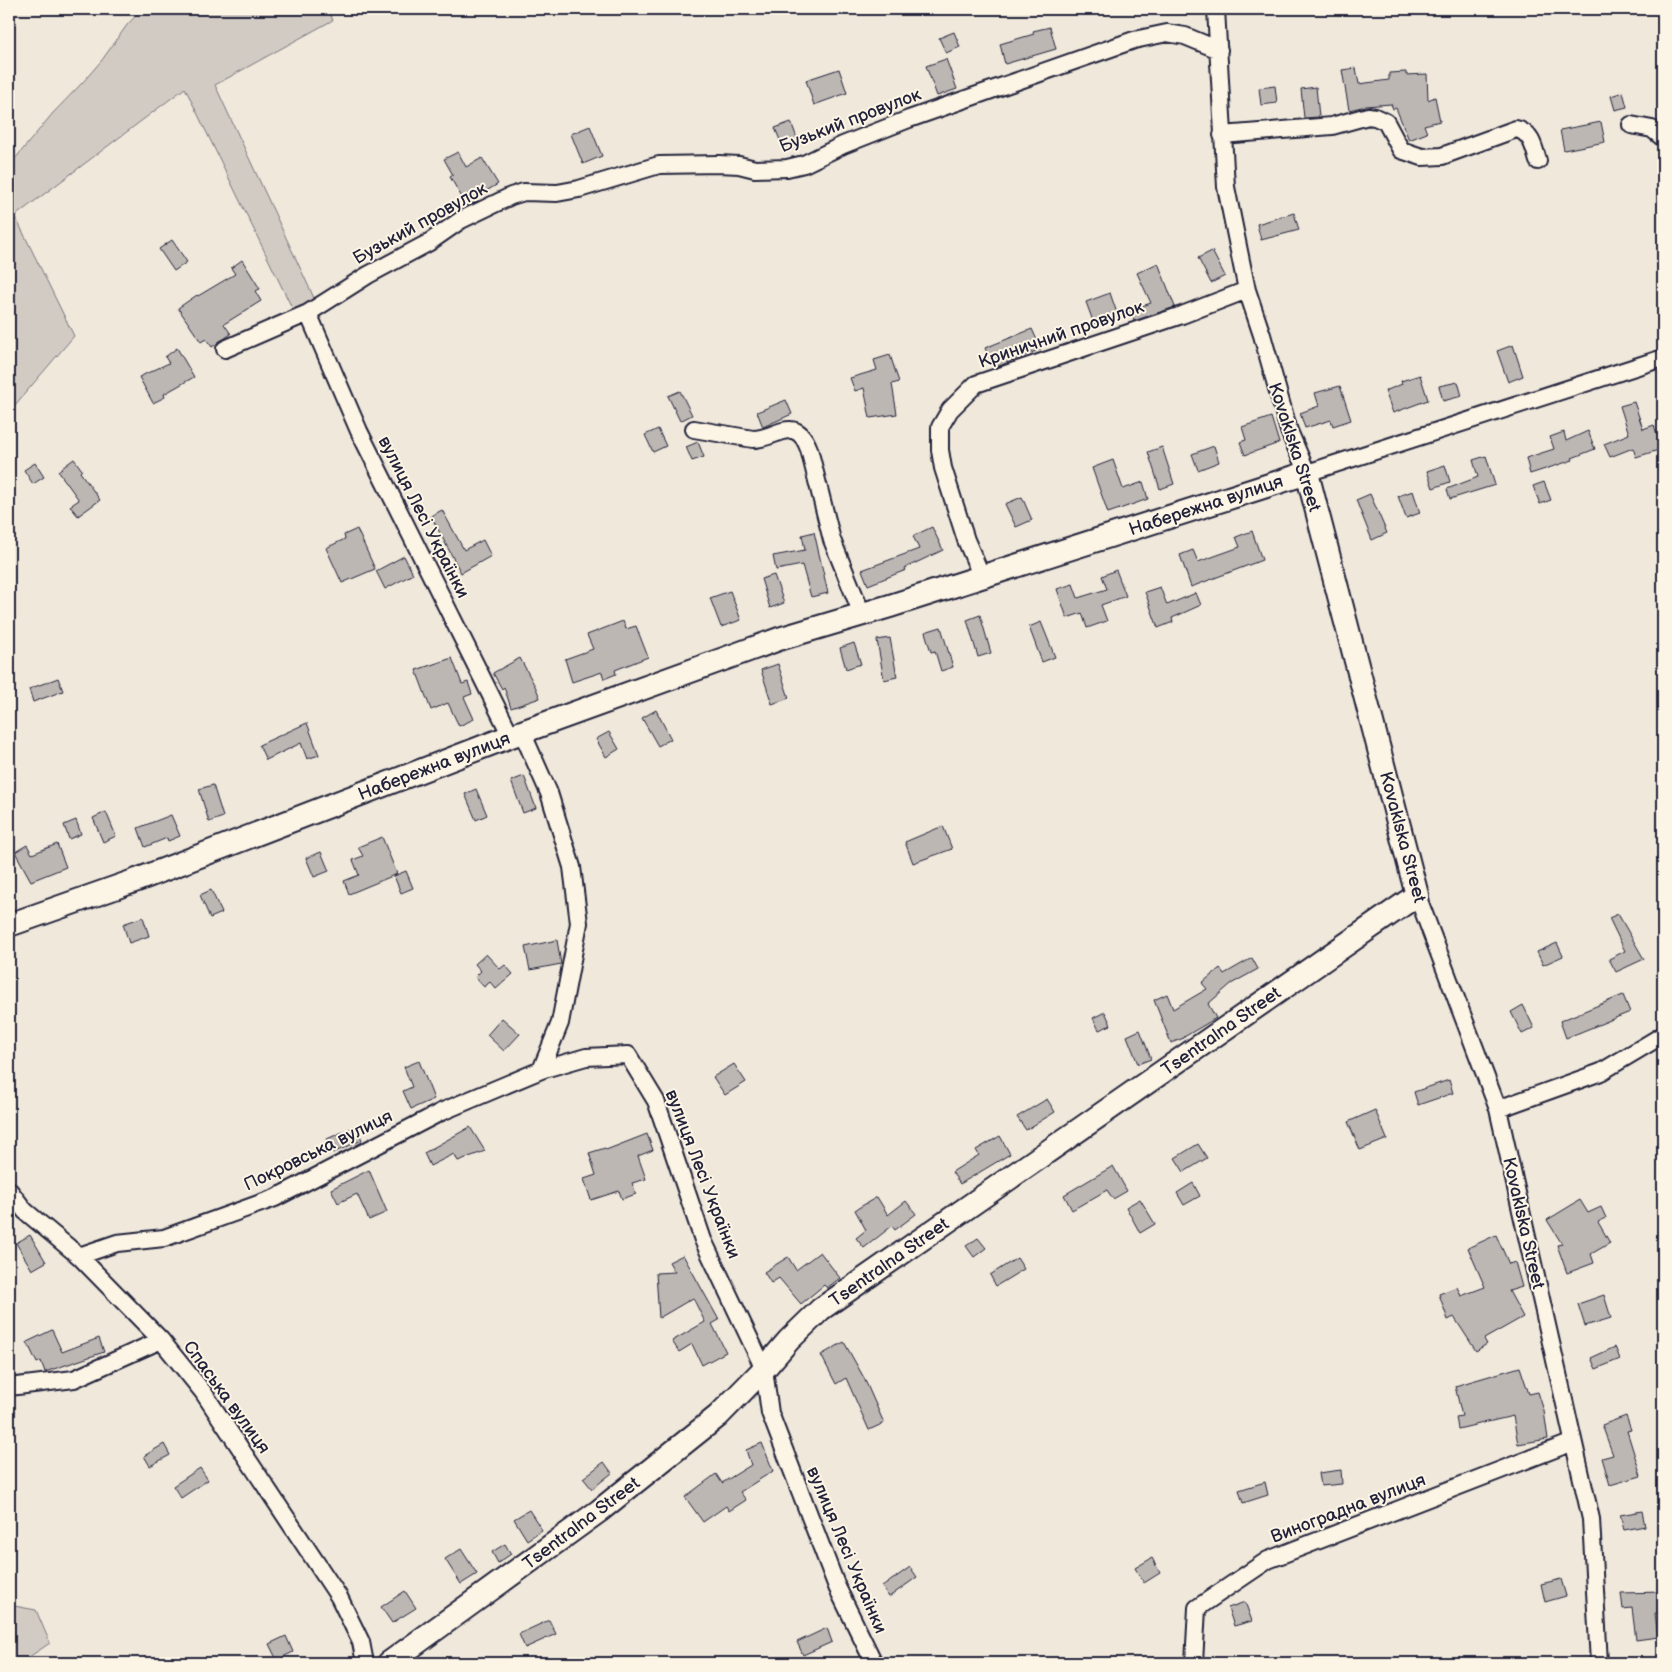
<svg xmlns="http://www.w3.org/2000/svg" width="1672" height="1672" viewBox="0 0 1672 1672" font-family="'Balsamiq Sans',sans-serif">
  <rect width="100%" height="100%" fill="#efe8db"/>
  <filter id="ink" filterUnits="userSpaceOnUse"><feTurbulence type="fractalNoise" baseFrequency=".02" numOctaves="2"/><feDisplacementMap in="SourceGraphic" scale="10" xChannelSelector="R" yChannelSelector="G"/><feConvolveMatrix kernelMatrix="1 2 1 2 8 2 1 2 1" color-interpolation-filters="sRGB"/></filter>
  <g filter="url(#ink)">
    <path fill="#d1cbc3" stroke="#7a767f" d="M142 9H327L333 20 215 85 315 300 293 310 185 88 15 216 74 336 9 412V166L53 113 83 82 102 60 127 25Z
      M9 1605 36 1610 50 1643 20 1663H9Z"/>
    <path fill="#bcb7b3" stroke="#22223b" d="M1050 27 1056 49 1005 64 1000 44 1034 34 1033 31Z
      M954 32 960 47 946 53 939 38Z
      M946 59 957 89 937 96 926 66Z
      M1356 68 1359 84 1389 80V73L1406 72V75L1427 74 1428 100 1435 97 1440 121 1424 125 1427 133 1409 140 1396 108 1393 109 1391 104 1366 106 1349 110 1342 70Z
      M839 69 847 93 814 105 806 80Z
      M1275 86 1277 103 1261 105 1259 88Z
      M1316 87 1319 117 1304 118 1301 89Z
      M1623 92 1627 107 1615 110 1611 96Z
      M791 122 800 146 785 152 775 128Z
      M1601 122 1605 142 1564 150 1560 130Z
      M590 126 602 156 583 164 571 134Z
      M458 152 466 167 482 158 498 184 476 197 478 201 467 206 450 177 453 175 444 159Z
      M1294 213 1299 230 1261 240 1257 224Z
      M172 240 187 262 174 271 159 249Z
      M1212 251 1225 276 1211 283 1198 258Z
      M242 260 260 289 255 291 261 301 224 324 231 334 212 347 206 339 201 342 178 308 197 295 198 296 235 274 231 268Z
      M1158 263 1175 307 1134 321 1130 310 1151 303 1137 273Z
      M1110 293 1118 316 1094 324 1086 302Z
      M1032 329 1041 349 994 368 985 348Z
      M1513 345 1523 376 1508 382 1497 351Z
      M177 348 194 377 164 394 165 397 153 403 139 377 169 363 165 357Z
      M890 355 899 382 892 384 897 414 870 418 864 388 855 391 850 378 877 370 874 360Z
      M1420 375 1428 400 1393 413 1385 391 1402 384 1401 381Z
      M1458 382 1462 396 1443 401 1439 386Z
      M1340 386 1351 420 1333 426 1331 420 1305 428 1300 413 1319 406 1315 393Z
      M680 391 692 415 680 421 668 396Z
      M786 400 792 414 763 427 757 412Z
      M1634 402 1643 429 1654 425 1662 449 1636 457 1633 448 1610 457 1604 444 1629 434 1620 406Z
      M1271 417 1279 443 1245 455 1240 442 1246 440 1242 427Z
      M658 429 666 446 653 452 645 435Z
      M1588 431 1595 449 1572 458 1573 460 1530 474 1526 458 1554 449 1550 437 1564 432 1566 441Z
      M698 442 704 457 692 461 686 447Z
      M1214 446 1219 462 1198 470 1192 454Z
      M1162 447 1174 484 1160 489 1148 452Z
      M1486 456 1495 485 1450 499 1447 489 1478 477 1473 460Z
      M74 459 82 470 80 472 100 500 78 516 70 506 79 500 58 471Z
      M1113 460 1123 489 1143 482 1148 499 1108 513 1092 468Z
      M35 463 44 477 33 484 24 470Z
      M1445 465 1450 482 1433 488 1427 471Z
      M1544 482 1551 500 1540 504 1533 486Z
      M1413 491 1420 513 1406 518 1398 496Z
      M1370 494 1387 533 1372 540 1356 500Z
      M1022 497 1032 520 1016 527 1005 504Z
      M442 510 464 550 483 540 491 556 461 573 431 516Z
      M932 527 943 550 905 568 906 570 868 585 862 570 919 549 913 536Z
      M357 529 375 569 342 583 326 548 345 539 344 535Z
      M1252 531 1262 560 1191 587 1180 555 1193 550 1198 562 1240 547 1236 537Z
      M814 532 828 593 811 597 802 565 776 570 773 556 805 550 802 535Z
      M404 556 413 574 385 589 376 571Z
      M1116 570 1126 596 1101 605 1107 621 1087 628 1082 613 1067 618 1057 589 1073 584 1078 598 1107 589 1102 576Z
      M774 575 784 603 770 608 761 579Z
      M1160 587 1167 605 1196 593 1201 605 1172 618 1173 622 1158 628 1145 592Z
      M730 591 741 620 721 627 710 598Z
      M980 615 991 653 978 657 967 620Z
      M623 621 626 629 636 626 648 657 615 670 616 674 604 679 602 672 572 682 565 659 593 649 587 635Z
      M1041 622 1055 657 1042 662 1029 627Z
      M941 627 953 667 941 671 935 651 931 652 925 632Z
      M890 638 897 677 884 680 877 640Z
      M854 643 861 664 846 669 840 648Z
      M452 658 462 684 468 682 472 694 464 697 474 719 459 726 448 703 431 710 416 670Z
      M520 658 536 688 540 698 511 708 504 687 502 689 493 673Z
      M778 664 789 698 772 704 761 670Z
      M58 678 63 691 33 702 29 689Z
      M656 710 671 739 658 746 642 718Z
      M307 723 319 755 307 759 301 743 266 760 259 745Z
      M609 732 619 749 606 757 596 739Z
      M524 776 536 808 523 813 511 781Z
      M213 785 223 817 209 822 199 789Z
      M476 789 487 815 476 820 465 794Z
      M106 812 116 836 103 842 93 818Z
      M171 815 180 836 168 841 167 838 145 847 138 828Z
      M76 820 81 834 69 839 64 825Z
      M943 826 952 849 913 863 905 842Z
      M382 837 397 874 349 894 344 881 359 875 353 860 363 856 358 847Z
      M57 844 66 867 31 881 15 852 27 845 32 854Z
      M321 852 329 871 314 877 306 858Z
      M406 871 413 888 401 893 394 876Z
      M211 890 222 913 210 918 200 895Z
      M1618 914 1644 959 1616 972 1609 959 1625 951 1609 918Z
      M143 917 149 936 129 943 123 924Z
      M557 940 561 964 530 970 525 947Z
      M1557 943 1563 956 1543 965 1537 952Z
      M486 954 500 969 505 965 513 974 496 989 490 982 484 987 475 977 481 971 475 964Z
      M1252 958 1258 969 1231 984 1208 1004 1216 1018 1184 1037V1038L1171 1043 1154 1000 1167 994 1173 1009 1207 989 1202 983 1220 968 1224 974Z
      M1623 995 1630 1012 1566 1038 1560 1021Z
      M1523 1005 1534 1028 1522 1034 1511 1012Z
      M1105 1012 1111 1025 1099 1030 1093 1018Z
      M502 1018 520 1034 504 1051 487 1035Z
      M1140 1030 1151 1059 1138 1064 1127 1036Z
      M419 1061 434 1099 411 1109 403 1091 412 1087 404 1067Z
      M734 1064 746 1082 725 1095 713 1077Z
      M1449 1080 1453 1093 1418 1105 1414 1092Z
      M1047 1099 1055 1112 1026 1130 1017 1117Z
      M1375 1110 1387 1139 1360 1150 1348 1122Z
      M356 1126 362 1140 333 1153 327 1139Z
      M470 1127 485 1151 458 1161 454 1154 430 1166 424 1153Z
      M647 1134 653 1150 638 1156 646 1179 632 1183 636 1194 622 1199 619 1191 591 1200 584 1179 596 1175 589 1153 605 1148 606 1150Z
      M1000 1136 1010 1154 960 1184 952 1172 979 1155 976 1150Z
      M1198 1144 1207 1158 1184 1172 1175 1158Z
      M1113 1166 1127 1191 1113 1199 1107 1190 1072 1210 1064 1195Z
      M369 1170 387 1212 369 1220 357 1194 338 1203 331 1189Z
      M1193 1183 1200 1196 1184 1205 1177 1193Z
      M877 1197 888 1215 906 1201 916 1214 895 1230 892 1226 864 1248 856 1238 866 1230 855 1210Z
      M1140 1199 1155 1224 1140 1233 1126 1207Z
      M1580 1200 1588 1213 1601 1207 1606 1218 1598 1222 1610 1243 1591 1254 1594 1263 1567 1273 1557 1245 1562 1244 1547 1220Z
      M30 1235 46 1262 32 1270 16 1243Z
      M1496 1235 1509 1264 1515 1262 1522 1287 1509 1291 1523 1317 1484 1339 1487 1344 1476 1351 1454 1317 1448 1320 1439 1294 1457 1287 1461 1296 1485 1287 1468 1248Z
      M978 1238 986 1248 974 1257 966 1246Z
      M820 1252 840 1278 827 1288 824 1285 801 1304 779 1278 771 1283 764 1272 788 1257 796 1270Z
      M683 1255 719 1320 712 1324 726 1352 702 1365 692 1344 679 1352 672 1341 705 1322 693 1298 659 1318 656 1273 675 1272 669 1262Z
      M1017 1258 1024 1269 996 1286 990 1275Z
      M1604 1295 1611 1318 1585 1326 1578 1304Z
      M52 1330 62 1352 99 1338 104 1352 45 1372 41 1361 37 1363 27 1342Z
      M844 1342 864 1378 884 1423 869 1430 846 1378 836 1384 821 1355Z
      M1615 1347 1620 1359 1596 1369 1591 1358Z
      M1520 1367 1529 1394 1538 1392 1544 1411 1548 1439 1518 1444 1513 1416 1458 1429 1456 1417 1462 1416 1455 1386Z
      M1626 1416 1631 1430 1627 1431 1641 1476 1610 1485 1602 1458 1613 1455 1602 1425Z
      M762 1443 773 1471 740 1492 746 1500 729 1511 726 1506 703 1522 685 1497 716 1474 722 1483 751 1465 746 1450Z
      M164 1444 170 1455 150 1466 144 1456Z
      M604 1462 612 1473 592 1489 583 1478Z
      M200 1468 208 1480 181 1498 173 1486Z
      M1341 1470 1342 1484 1321 1486 1319 1473Z
      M1265 1482 1268 1495 1243 1503 1239 1490Z
      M529 1510 542 1530 527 1540 514 1519Z
      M1642 1511 1645 1526 1624 1530 1620 1515Z
      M505 1544 511 1554 498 1563 492 1552Z
      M461 1549 477 1574 461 1584 445 1559Z
      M1152 1558 1160 1573 1144 1583 1135 1568Z
      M910 1567 917 1577 889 1597 882 1587Z
      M1561 1579 1566 1596 1545 1602 1541 1584Z
      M405 1591 416 1608 392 1623 381 1607Z
      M1663 1592V1605H1661V1613H1655L1658 1637 1636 1640 1632 1608 1623 1609 1621 1593Z
      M1245 1602 1252 1621 1234 1626 1228 1608Z
      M549 1620 556 1634 525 1648 519 1634Z
      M827 1628 832 1642 803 1655 797 1642Z
      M286 1636 293 1652 277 1660 269 1644Z"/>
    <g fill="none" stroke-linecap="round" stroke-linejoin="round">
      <g stroke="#22223b" stroke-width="20">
        <path id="street" d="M1216 9 1226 187 1240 256 1247 290 1262 335 1289 431 1307 473 1663 358
          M1631 125 1652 129 1663 138
          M1222 135 1332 126 1368 116 1375 117 1386 122 1401 150 1422 157 1442 156 1516 129C1531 132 1534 147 1538 161
          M308 313 359 431 511 736
          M225 349 308 313 368 275 428 243 461 220 511 196 524 192 557 193 579 189 659 165 719 164 739 165 755 169 787 168 804 164 843 145 909 119 1134 40 1167 33 1185 36 1219 50
          M694 429 753 439C777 439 795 413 809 449L832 540 862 614
          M982 577 966 540 943 468 940 450V427L950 410 976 384 1182 315 1247 290
          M522 732 549 793 572 867 579 923 560 1023 541 1070
          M1417 895 1498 1109 1591 1519 1599 1663
          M1498 1109 1601 1072 1663 1035
          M9 1190 25 1211 79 1256 161 1340 203 1392 339 1597 361 1642 365 1663
          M79 1256 117 1243 164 1238 275 1198 441 1112 541 1070 586 1057 628 1055 656 1101 703 1240 764 1369 770 1413 837 1587 874 1663
          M9 1387 74 1379 161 1340
          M1194 1663 1197 1608 1268 1560 1573 1442"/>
      </g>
      <g stroke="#22223b" stroke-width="26">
        <path id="secondary" d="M9 925 137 880 511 736 779 639 890 606 1307 473 1417 895 821 1309 789 1340 764 1369 718 1416 599 1511 389 1663"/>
      </g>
      <use href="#street" stroke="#fcf5e5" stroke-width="16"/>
      <use href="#secondary" stroke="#fcf5e5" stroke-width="22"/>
    </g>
  </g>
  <g text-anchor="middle" stroke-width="4" stroke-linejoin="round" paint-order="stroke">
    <g font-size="18" fill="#22223b" stroke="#fcf5e5">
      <text transform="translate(850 120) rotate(-21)" y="6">Бузький провулок</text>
      <text transform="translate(420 223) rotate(-29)" y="6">Бузький провулок</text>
      <text transform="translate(1061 334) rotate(-19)" y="6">Криничний провулок</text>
      <text transform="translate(1295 447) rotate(72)" y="6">Kovaklska Street</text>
      <text transform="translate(1206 505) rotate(-18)" y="6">Набережна вулиця</text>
      <text transform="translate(424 517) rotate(63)" y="6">вулиця Лесі Українки</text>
      <text transform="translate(434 766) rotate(-21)" y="6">Набережна вулиця</text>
      <text transform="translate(1403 837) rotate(75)" y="6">Kovaklska Street</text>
      <text transform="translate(1221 1031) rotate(-35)" y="6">Tsentralna Street</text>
      <text transform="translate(318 1150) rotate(-26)" y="6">Покровська вулиця</text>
      <text transform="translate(703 1174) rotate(69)" y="6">вулиця Лесі Українки</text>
      <text transform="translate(1524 1223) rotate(77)" y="6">Kovaklska Street</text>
      <text transform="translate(889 1262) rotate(-35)" y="6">Tsentralna Street</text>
      <text transform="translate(227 1397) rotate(54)" y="6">Спаська вулиця</text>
      <text transform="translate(1348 1508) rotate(-21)" y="6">Виноградна вулиця</text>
      <text transform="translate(581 1523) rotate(-37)" y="6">Tsentralna Street</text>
      <text transform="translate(847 1550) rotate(67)" y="6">вулиця Лесі Українки</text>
    </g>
  </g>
  <rect width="1672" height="1672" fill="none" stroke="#fcf5e5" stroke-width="30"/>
  <rect x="15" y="15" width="1642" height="1642" fill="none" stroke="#22223b" stroke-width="2" filter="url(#ink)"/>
</svg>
